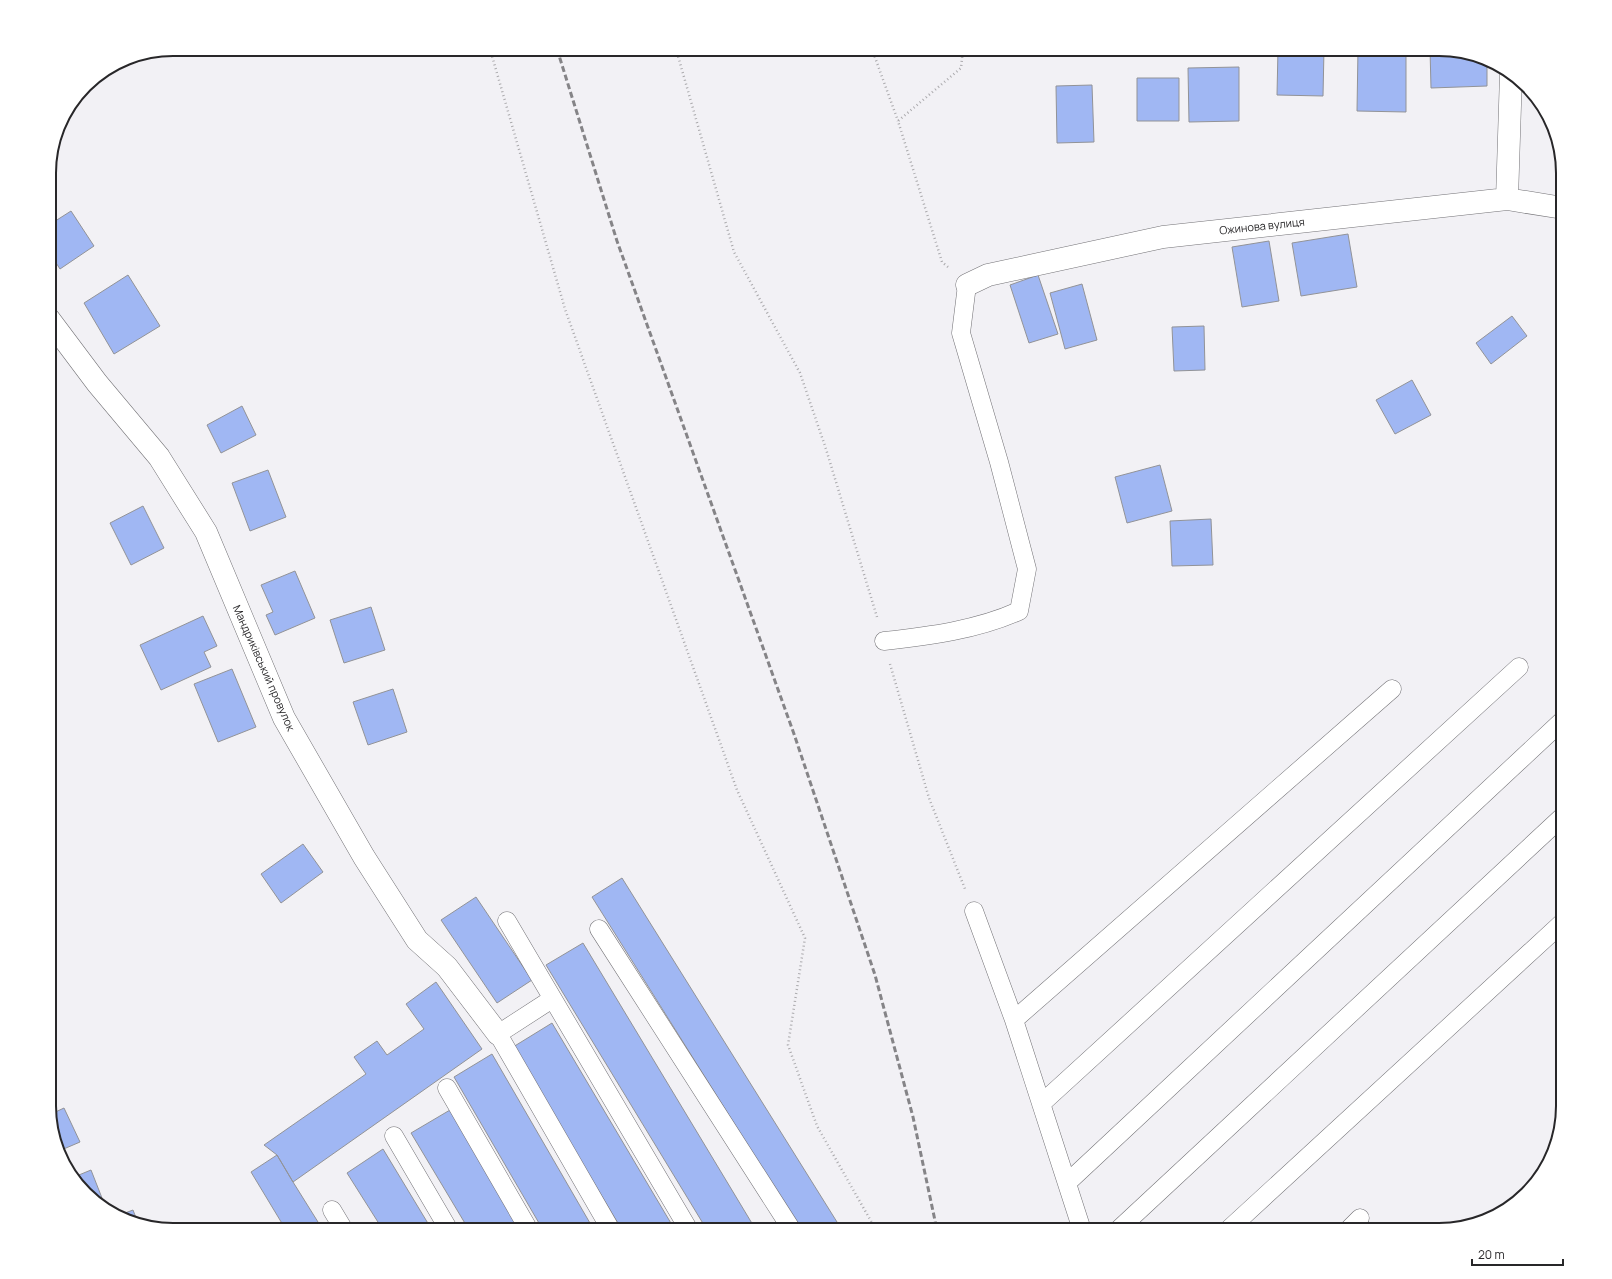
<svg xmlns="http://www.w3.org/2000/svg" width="1612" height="1279" viewBox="0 0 1612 1279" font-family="Manrope,sans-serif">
  <rect width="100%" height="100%" fill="#f2f1f5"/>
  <path fill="#a0b7f3" stroke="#929397" d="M1278 49H1324L1323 96 1277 95Z
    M1358 49H1406V112L1357 111Z
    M1430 49 1479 56 1487 60V86L1431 88Z
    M1239 67V121L1189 122 1188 68Z
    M1137 78H1179V121H1137Z
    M1092 85 1094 142 1057 143 1056 86Z
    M71 211 94 246 60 269 49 252V225Z
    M1348 234 1357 287 1301 296 1292 243Z
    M1269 241 1279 301 1242 307 1232 247Z
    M128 275 160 326 114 354 84 303Z
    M1038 275 1058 334 1029 343 1010 285Z
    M1082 284 1097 340 1065 349 1050 293Z
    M1512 316 1527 336 1491 364 1476 343Z
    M1204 326 1205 370 1174 371 1172 327Z
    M1412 380 1431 415 1395 434 1376 400Z
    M242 406 256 435 221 453 207 425Z
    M1160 465 1172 511 1127 523 1115 477Z
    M268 470 286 517 250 531 232 483Z
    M143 506 164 548 131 565 110 523Z
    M1211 519 1213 565 1172 566 1170 521Z
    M295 571 315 618 275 635 266 615 273 612 261 585Z
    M371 607 385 650 344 663 330 620Z
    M203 616 217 646 204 652 211 667 161 690 140 645Z
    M232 669 256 727 218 742 194 684Z
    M393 689 407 732 368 745 353 702Z
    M303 844 323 872 281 903 261 874Z
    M622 878 842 1230H801L592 897Z
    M476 897 532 980 497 1003 441 920Z
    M583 943 756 1230H707L546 965Z
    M436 982 482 1049 293 1182 277 1155 264 1145 366 1074 354 1057 377 1041 387 1055 424 1029 406 1004Z
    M552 1023 675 1230H622L513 1047Z
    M492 1054 594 1230H543L454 1077Z
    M64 1108 80 1142 59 1151 49 1115Z
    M450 1110 521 1230H469L411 1133Z
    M383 1149 432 1230H383L347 1173Z
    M277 1155 293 1182 323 1230H286L251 1172Z
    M91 1170 102 1198 93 1201 74 1177Z
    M133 1210 138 1223 126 1221 117 1216Z"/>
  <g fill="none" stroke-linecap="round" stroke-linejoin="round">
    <g stroke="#737276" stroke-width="19">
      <path id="lane" d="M884 641C929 636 977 630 1019 611L1027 569 999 462 961 333 967 285
        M974 911 1014 1020 1082 1230
        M507 921 689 1230
        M599 929 792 1230
        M552 999 498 1034 611 1230
        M1014 1020 1392 689
        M447 1088 529 1230
        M1041 1104 1519 667
        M394 1136 449 1230
        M1067 1183 1563 720
        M332 1210 344 1230
        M1118 1230 1563 816
        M1228 1230 1563 922
        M1348 1230 1360 1218"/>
    </g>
    <g stroke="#737276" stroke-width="23">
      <path id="street" d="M1507 199 1511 74
        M967 285 988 275 1163 237 1507 199 1563 208
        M49 319 97 383 159 457 206 532 284 718 364 857 417 940 447 967 498 1034"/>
    </g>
    <path stroke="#abaaad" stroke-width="2.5" stroke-dasharray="1 3" stroke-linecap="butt" d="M490 49 565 309 737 790 805 938 788 1045 817 1126 876 1230
      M676 49 734 252 800 373 826 449 877 617
      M872 49 898 121
      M948 267 942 262 898 121 961 68 963 49
      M890 664 929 798 965 889"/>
    <use href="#lane" stroke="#fff" stroke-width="18"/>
    <use href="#street" stroke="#fff" stroke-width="22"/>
    <path stroke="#858487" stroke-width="3" stroke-dasharray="6 3" stroke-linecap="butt" d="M557 49 617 241 794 734 875 975 913 1117 937 1230"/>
  </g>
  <g text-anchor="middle" stroke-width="3" stroke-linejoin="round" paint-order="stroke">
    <g font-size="11" fill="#282729" stroke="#fff">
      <text transform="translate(1262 226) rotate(-6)" y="4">Ожинова вулиця</text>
      <text transform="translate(264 668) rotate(66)" y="4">Мандриківський провулок</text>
    </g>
  </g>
  <path d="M0 0H1612V1279H0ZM173 56H1439A117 117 0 0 1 1556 173V1106A117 117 0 0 1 1439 1223H173A117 117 0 0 1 56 1106V173A117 117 0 0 1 173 56Z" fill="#fff" fill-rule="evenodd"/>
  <path fill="none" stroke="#282729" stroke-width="2" d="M173 56H1439A117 117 0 0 1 1556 173V1106A117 117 0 0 1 1439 1223H173A117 117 0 0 1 56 1106V173A117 117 0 0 1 173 56Z"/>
  <path d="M1472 1259v6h91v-6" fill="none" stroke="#282729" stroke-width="2"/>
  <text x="1478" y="1259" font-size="12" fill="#282729" stroke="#ffffff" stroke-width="3" paint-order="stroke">20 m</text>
</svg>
